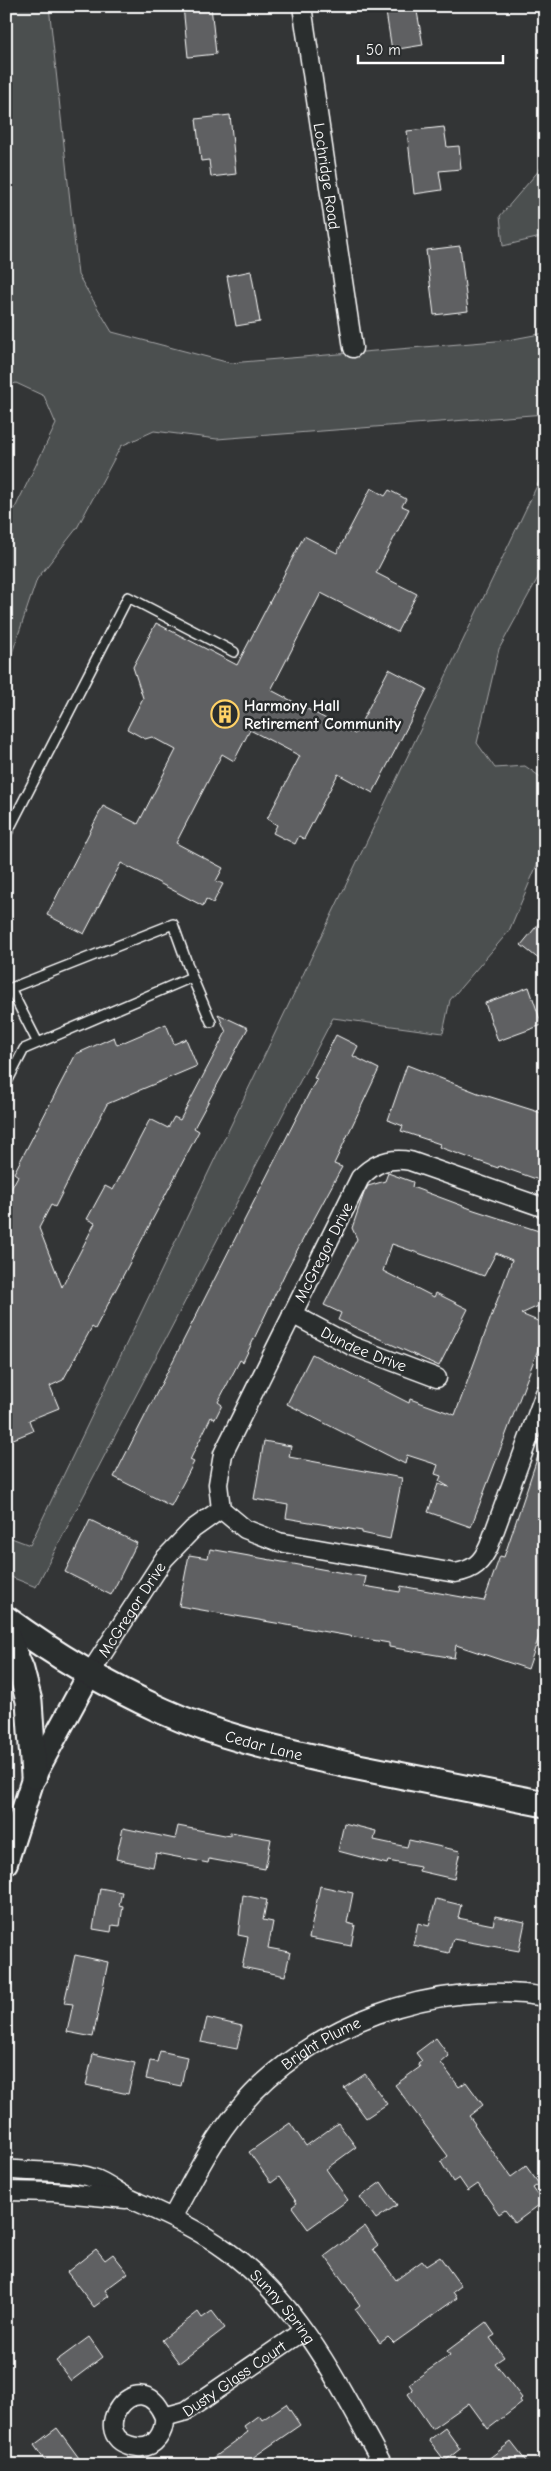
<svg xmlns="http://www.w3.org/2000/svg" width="551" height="2471" viewBox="0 0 551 2471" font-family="'Comic Neue',sans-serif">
  <rect width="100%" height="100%" fill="#333536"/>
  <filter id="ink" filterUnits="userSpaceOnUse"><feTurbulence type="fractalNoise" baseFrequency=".02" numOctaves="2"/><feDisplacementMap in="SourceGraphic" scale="10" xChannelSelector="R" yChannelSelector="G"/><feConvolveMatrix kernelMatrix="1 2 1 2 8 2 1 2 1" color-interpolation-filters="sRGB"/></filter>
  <g filter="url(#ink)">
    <path fill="#4c4f50" stroke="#a6a7a8" d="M6 6H49L78 275 112 332 230 363 508 340 545 333V414L217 439 154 431 121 446 77 528 37 579 6 671V509L15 508 56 424 44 396 16 383 6 387V85L9 86Z
      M545 156V236L503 246 500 216 541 168Z
      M545 469V565L499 649 477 743 495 768 525 766 545 780V846L509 931 450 1000 443 1033 333 1018 36 1587 6 1575V1536L30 1545Z"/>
    <path fill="#5f6162" stroke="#fff" d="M183 6H211L216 54 188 57Z
      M385 6H416L423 45 392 50Z
      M230 115 236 174 211 177 209 160 201 161 196 119Z
      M444 127 447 147 459 146 461 169 439 171 442 190 414 194 407 131Z
      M460 246 468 311 434 315 426 250Z
      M251 271 260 322 236 326 227 276Z
      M371 488 385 496 389 490 406 499 402 506 409 509 376 573 417 594 397 632 321 593 271 690 355 734 389 669 427 689 373 793 338 774 304 839 299 836 295 844 273 833 277 825 267 819 300 756 250 730 234 761 222 754 176 843 223 868 216 881 223 884 213 903 206 899 203 906 121 863 84 934 47 915 103 806 138 824 176 750 152 737 145 739 127 729 143 698 133 667 156 623 237 665 304 536 337 553Z
      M545 916V964L521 945Z
      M529 987 542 1025 498 1041 485 1003Z
      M218 1014 248 1028 194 1128 199 1131 95 1329 92 1327 63 1380 50 1386 59 1408 29 1420 33 1431 6 1442V1198L18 1176 14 1173 76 1054 114 1037 117 1045 166 1024 174 1044 186 1039 197 1066 107 1104 55 1207 51 1205 39 1228 62 1287 95 1223 87 1219 105 1186 113 1190 150 1119 168 1128 174 1117 180 1120 226 1032Z
      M336 1035 358 1046 353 1056 379 1069 334 1164 342 1167 287 1269 243 1362 240 1360 218 1402 222 1405 215 1419 211 1417 190 1460 194 1462 171 1506 114 1477 309 1093 317 1079 314 1078Z
      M407 1065 478 1093 545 1114V1180L539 1178V1180L499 1166 498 1168 439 1147 440 1144 401 1131 403 1126 388 1120Z
      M388 1173 413 1182 412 1187 474 1210 545 1233V1303L521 1314 545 1324V1331L471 1527 428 1512 438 1484 449 1487 439 1481 441 1476 435 1474 438 1465 407 1455 405 1464 287 1404 312 1354 409 1403 410 1399 455 1415 512 1260 496 1253 484 1276 392 1244 383 1271 434 1297 436 1293 468 1309 439 1366 338 1320 341 1313 324 1305 357 1239 352 1228 364 1193 368 1186 385 1181Z
      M264 1441 291 1446 289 1457 402 1478 390 1539 362 1533V1531L286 1518 288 1505 254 1499Z
      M542 1444H545V1619L528 1669 456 1645 454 1658 389 1647V1643L179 1606 189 1555 208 1558 210 1549 366 1577 364 1586 400 1592 401 1586 484 1601 500 1556 504 1557Z
      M90 1520 137 1543 111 1595 65 1572Z
      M344 1823 376 1831 374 1840 407 1847 409 1840 460 1851 454 1879 419 1871 420 1867 388 1861 387 1864 338 1851Z
      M178 1826 230 1836V1832L271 1839 265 1869 209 1859 208 1863 156 1853 153 1867 116 1859 123 1828 175 1839Z
      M320 1886 353 1893 347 1923 355 1925 351 1946 309 1938Z
      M100 1888 122 1892 119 1905 123 1906 120 1926 112 1925 111 1932 93 1929Z
      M243 1895 267 1900 263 1920 273 1922 268 1948 290 1952 285 1976 242 1967 248 1937 238 1935Z
      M436 1899 461 1905 458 1918 493 1925 495 1916 525 1922 519 1951 453 1939 449 1953 413 1945 418 1923 429 1926Z
      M75 1955 108 1962 93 2037 67 2032 73 2004 64 2003Z
      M207 2018 242 2026 237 2049 201 2042Z
      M436 2038 449 2056 441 2063 459 2087 466 2082 483 2105 469 2116 475 2124 474 2125 511 2177 526 2166 539 2184 533 2188 543 2202 515 2223 505 2210 499 2214 478 2184 468 2191 459 2178 453 2182 441 2162 448 2156 395 2085 420 2067 418 2064 422 2061 416 2053Z
      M160 2051 187 2057 181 2086 146 2079 150 2061 157 2062Z
      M93 2054 135 2063 128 2094 86 2085Z
      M365 2074 387 2104 366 2118 344 2088Z
      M290 2123 306 2146 338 2123 356 2147 326 2169 348 2200 308 2229 292 2207 297 2203 279 2177 271 2183 249 2152Z
      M381 2182 397 2205 376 2219 360 2197Z
      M365 2226 378 2245 373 2249 396 2280 422 2261 426 2266 440 2257 461 2286 453 2292 457 2298 394 2343 388 2337 380 2343 355 2309 360 2305 325 2256Z
      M96 2249 105 2260 113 2254 128 2273 105 2290 109 2296 94 2307 67 2272Z
      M212 2311 225 2328 179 2363 162 2340 198 2312 202 2318Z
      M486 2322 495 2335 490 2338 504 2357 495 2363 522 2398 520 2400 522 2403 488 2429 469 2403 432 2429 408 2394 413 2390 409 2384 450 2355 447 2351Z
      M89 2337 103 2357 71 2381 56 2361Z
      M286 2404 300 2425 242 2465H203L248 2432 244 2426 259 2415 262 2420Z
      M57 2428 84 2465H48L34 2445Z
      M445 2428 460 2449 445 2461 429 2440Z
      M511 2442 529 2465H480Z"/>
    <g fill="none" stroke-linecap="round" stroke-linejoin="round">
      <g stroke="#fff" stroke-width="12">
        <path id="service" d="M6 835 128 597 234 652
          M6 990 173 924 192 977
          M11 990 38 1043
          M6 1084 24 1049 192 977 211 1022"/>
      </g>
      <g stroke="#fff" stroke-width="21">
        <g id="minor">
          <path id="s1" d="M302 6 353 348"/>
          <path d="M545 1208 410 1161C389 1157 374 1163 360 1178L223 1454 218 1484 221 1509 245 1529 279 1542 455 1573C474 1570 482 1562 489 1546L545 1393"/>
          <path id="s2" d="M292 1314 352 1346 437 1378"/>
          <path id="s3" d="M90 1673 164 1559 193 1529 221 1509"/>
          <path id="s4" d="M6 2169C35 2173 65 2169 93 2178 107 2182 119 2194 133 2200 166 2215 196 2228 226 2250 300 2303 340 2387 383 2465"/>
          <path d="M6 2191 53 2192 126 2199"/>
          <path id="s5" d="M173 2216C193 2180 211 2142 238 2110 308 2024 436 1978 545 1997"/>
          <path id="s6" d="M164 2417C165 2432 155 2449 138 2447 79 2440 139 2357 164 2417L186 2411 303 2331"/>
        </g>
      </g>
      <g stroke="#fff" stroke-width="26">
        <path id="tertiary" d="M6 1863 34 1776 90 1673"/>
      </g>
      <g stroke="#fff" stroke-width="29">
        <g id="secondary">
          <path id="s7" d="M6 1619C55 1655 108 1686 163 1711 222 1738 285 1751 348 1765 413 1778 479 1791 545 1804"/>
          <path d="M6 1634 21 1670 29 1701 34 1776"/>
        </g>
      </g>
      <use href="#service" stroke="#2a2d2e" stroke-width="9"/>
      <use href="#minor" stroke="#2a2d2e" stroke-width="18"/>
      <use href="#tertiary" stroke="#2a2d2e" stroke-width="22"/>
      <use href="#secondary" stroke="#2a2d2e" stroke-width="25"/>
    </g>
  </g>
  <defs>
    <g id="building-ring" transform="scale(1.4375)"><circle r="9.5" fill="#2a2d2e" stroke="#ffd166" stroke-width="1.5"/><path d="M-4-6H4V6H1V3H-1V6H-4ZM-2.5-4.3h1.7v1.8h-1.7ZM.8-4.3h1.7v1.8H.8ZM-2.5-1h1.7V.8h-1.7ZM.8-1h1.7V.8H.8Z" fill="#ffd166"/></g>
  </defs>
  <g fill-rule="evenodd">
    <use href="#building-ring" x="225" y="714"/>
  </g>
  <g text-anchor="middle" stroke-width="5" stroke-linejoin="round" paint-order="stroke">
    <g font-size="16" fill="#fff" stroke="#2a2d2e">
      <text dy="6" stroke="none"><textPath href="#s1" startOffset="172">Lochridge Road</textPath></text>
      <text transform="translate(323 1252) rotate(-63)" y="6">McGregor Drive</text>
      <text dy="6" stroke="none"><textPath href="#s2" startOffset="80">Dundee Drive</textPath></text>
      <text dy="6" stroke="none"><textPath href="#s3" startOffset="76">McGregor Drive</textPath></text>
      <text dy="6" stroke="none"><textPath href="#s7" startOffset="289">Cedar Lane</textPath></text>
      <text dy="6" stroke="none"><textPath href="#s5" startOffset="232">Bright Plume</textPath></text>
      <text dy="6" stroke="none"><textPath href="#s4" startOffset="320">Sunny Spring</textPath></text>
      <text dy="6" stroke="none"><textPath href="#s6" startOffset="241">Dusty Glass Court</textPath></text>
    </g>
    <g font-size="16" font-weight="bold" fill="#fff" stroke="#2a2d2e" text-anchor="start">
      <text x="244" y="711">Harmony Hall<tspan x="244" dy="18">Retirement Community</tspan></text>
    </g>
  </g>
  <rect width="551" height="2471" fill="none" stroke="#2a2d2e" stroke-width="25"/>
  <rect x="12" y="12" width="526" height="2446" fill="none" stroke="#fff" stroke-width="2" filter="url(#ink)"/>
  <path d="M358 55v8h145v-8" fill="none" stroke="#ffffff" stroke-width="2.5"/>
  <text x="366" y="55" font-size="15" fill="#ffffff" stroke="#2a2d2e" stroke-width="4" paint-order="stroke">50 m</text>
</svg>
